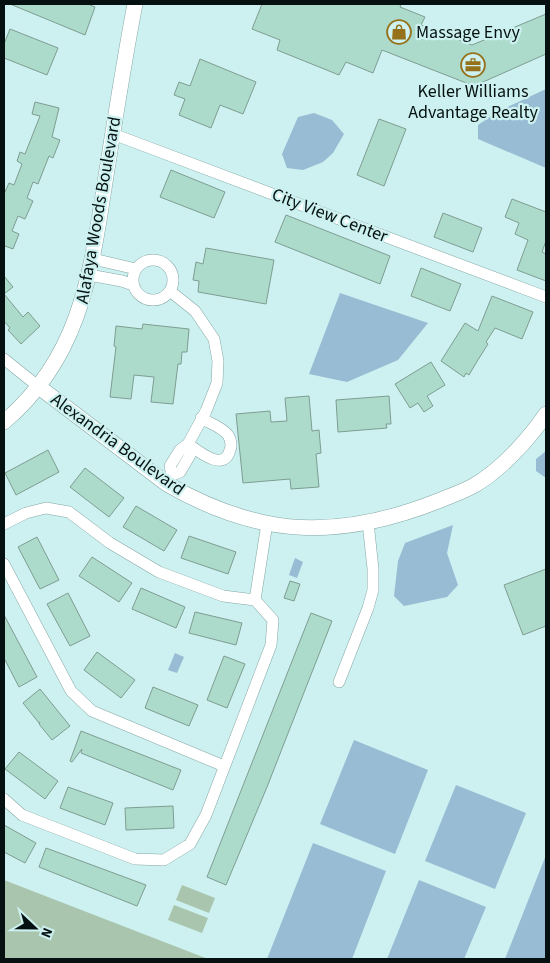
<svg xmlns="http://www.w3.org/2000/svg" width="550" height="963" viewBox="0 0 550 963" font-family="'Source Sans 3',sans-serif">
  <rect width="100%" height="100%" fill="#cdf1f0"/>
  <path fill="#aac5ae" d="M4 880 208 959H4Z
    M182 885 215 898 209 913 176 900Z
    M174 905 208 918 202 933 168 920Z"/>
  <path fill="#97bcd4" d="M546 89V168L478 139V125L497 112Z
    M314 113 332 120 344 134 333 153 323 162 303 170 287 168 282 154 298 117Z
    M340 293 428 323 398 360 347 382 309 374Z
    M546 451V478L536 471V459Z
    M453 525 447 553 458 585 447 597 404 606 394 596 398 561 405 543Z
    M295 558 303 562 297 578 289 575Z
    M175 653 184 657 177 673 168 670Z
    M354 740 428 770 395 854 320 824Z
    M456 785 526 813 495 889 425 861Z
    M313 843 386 871 352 959H267Z
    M546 855V959H505Z
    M419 880 486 907 464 959H387Z"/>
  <path fill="#addbcb" stroke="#7e9d92" d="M10 4H88L95 7 85 35Z
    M262 4H401L400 7 425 17 421 25 472 45 546 14V54L474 86 382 50 373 73 346 62 339 75 277 50 280 40 252 29Z
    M10 29 58 48 47 75 4 58V44Z
    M200 59 256 82 243 114 220 105 211 128 179 115 185 99 174 95 179 82 190 86Z
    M35 102 59 108 52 137 60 140 53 158 49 156 38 184 33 182 27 198 33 201 25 219 18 216 12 231 19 234 13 249 5 246 4 249V194L9 183 14 185 22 164 17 161 20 152 25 154 40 116 32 114Z
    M379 119 406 129 384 186 357 175Z
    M171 170 225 192 214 218 160 197Z
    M512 199 546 212V241L542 252 546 254V281L517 270 528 240 515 234 519 223 505 217Z
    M443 213 482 228 473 252 434 237Z
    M286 215 390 256 380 284 275 242Z
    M206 248 274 260 266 304 198 292 199 281 193 280 196 262 203 264Z
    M421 268 461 284 450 311 411 296Z
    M4 276 13 287 4 294 23 317 28 312 40 326 21 344 8 330 10 328 4 321Z
    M492 296 533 312 522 339 495 328 486 342 488 344 476 363 469 375 466 373 464 377 441 361 465 323 478 331Z
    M143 324 189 329 187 352H182L181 364H178L173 404 151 402 154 377 134 375 131 399 110 397 116 347 114 346 116 326 142 329Z
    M431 362 445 385 427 396 433 406 424 412 418 403 410 408 395 384Z
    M309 396 312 431 319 430 321 453 316 454 319 487 291 489 290 479 243 483 236 414 270 411 271 422 287 421 285 398Z
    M389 396 391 424H386L387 428 338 432 336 400Z
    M48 450 59 472 16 495 5 473Z
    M85 468 124 498 109 517 70 487Z
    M136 506 177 530 164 551 123 527Z
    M189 536 236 552 228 574 181 558Z
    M37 537 59 580 40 589 18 547Z
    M92 557 132 583 119 602 79 576Z
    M546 569V626L523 635 504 585Z
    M290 581 300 584 294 601 284 598Z
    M141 588 185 607 176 628 132 609Z
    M68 593 90 636 70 646 47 604Z
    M195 612 242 623 236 645 189 633Z
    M311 613 332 621 267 787 226 885 207 877Z
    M4 615 37 677 19 687 4 658Z
    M97 652 135 680 121 698 84 670Z
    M224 656 245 664 227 708 207 700Z
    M153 687 198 705 189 726 145 708Z
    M40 689 70 726 52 740 39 724 40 722 39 723 23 703Z
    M81 731 181 770 173 790 81 753 82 749 72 762 70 761Z
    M19 752 58 781 45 799 5 769Z
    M68 787 113 803 105 825 60 808Z
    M173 806 174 828 126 830 125 808Z
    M4 825 36 843 25 863 4 852Z
    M46 848 146 885 137 906 39 867Z"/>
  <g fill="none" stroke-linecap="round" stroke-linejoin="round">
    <g stroke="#84a7a5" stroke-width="12">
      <path id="minor" d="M113 134 546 297
        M93 259 136 269
        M133 280a20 20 0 1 1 40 0a20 20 0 1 1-40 0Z
        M89 275 122 281 133 285
        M170 291 195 311 214 339 218 361 217 383 206 411 188 444 180 450 170 466 172 475
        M4 359 39 387
        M188 444C198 451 224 473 230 450 232 445 231 440 228 435 222 427 209 423 201 418
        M169 481 172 475 180 472 190 455 188 444
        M4 524 26 513 46 508 69 512 110 543 159 572 223 596 255 600 273 620 271 645 206 815 190 844 164 860 135 859 22 815 4 799
        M4 564 71 691 92 711 224 766
        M255 600 267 523
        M339 682 368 608 373 590V569L368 522"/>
    </g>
    <g stroke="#84a7a5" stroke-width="16">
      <path id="tertiary" d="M39 387 167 484C198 502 231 516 266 523 324 535 385 522 438 501 450 496 462 492 473 486 500 471 529 439 546 414
        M4 422C82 356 91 271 106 176 115 119 124 61 135 4"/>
    </g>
    <use href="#minor" stroke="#fff" stroke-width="11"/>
    <use href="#tertiary" stroke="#fff" stroke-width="15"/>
  </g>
  <defs>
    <g id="shop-ring" transform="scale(1.25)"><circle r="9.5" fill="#cdf1f0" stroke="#96711b" stroke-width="1.5"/><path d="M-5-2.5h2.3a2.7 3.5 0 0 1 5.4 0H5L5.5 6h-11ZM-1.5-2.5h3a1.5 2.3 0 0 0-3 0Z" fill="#96711b"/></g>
    <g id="office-ring" transform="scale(1.25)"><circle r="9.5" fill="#cdf1f0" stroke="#96711b" stroke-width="1.5"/><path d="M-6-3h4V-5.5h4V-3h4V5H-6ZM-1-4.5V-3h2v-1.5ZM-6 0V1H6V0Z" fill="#96711b"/></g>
  </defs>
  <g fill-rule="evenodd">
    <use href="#shop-ring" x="399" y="32"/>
    <use href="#office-ring" x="473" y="65"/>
  </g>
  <g text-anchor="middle" stroke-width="4.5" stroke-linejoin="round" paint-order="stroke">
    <g font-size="18" fill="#051111" stroke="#cdf1f0" text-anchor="start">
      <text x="416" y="38">Massage Envy</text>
      <text x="473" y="97" text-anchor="middle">Keller Williams<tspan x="473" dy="21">Advantage Realty</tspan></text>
    </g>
    <g font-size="18" fill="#051111" stroke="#cdf1f0">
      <text transform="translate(98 210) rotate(-80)" y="6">Alafaya Woods Boulevard</text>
      <text transform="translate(330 215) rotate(21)" y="6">City View Center</text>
      <text transform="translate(118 444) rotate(36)" y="6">Alexandria Boulevard</text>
    </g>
  </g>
  <rect width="550" height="963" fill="none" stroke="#051111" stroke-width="10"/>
  <g transform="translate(35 928) rotate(112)" stroke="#cdf1f0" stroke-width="4" paint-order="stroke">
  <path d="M0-4L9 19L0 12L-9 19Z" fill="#051111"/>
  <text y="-8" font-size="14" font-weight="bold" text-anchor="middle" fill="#051111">N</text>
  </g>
</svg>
